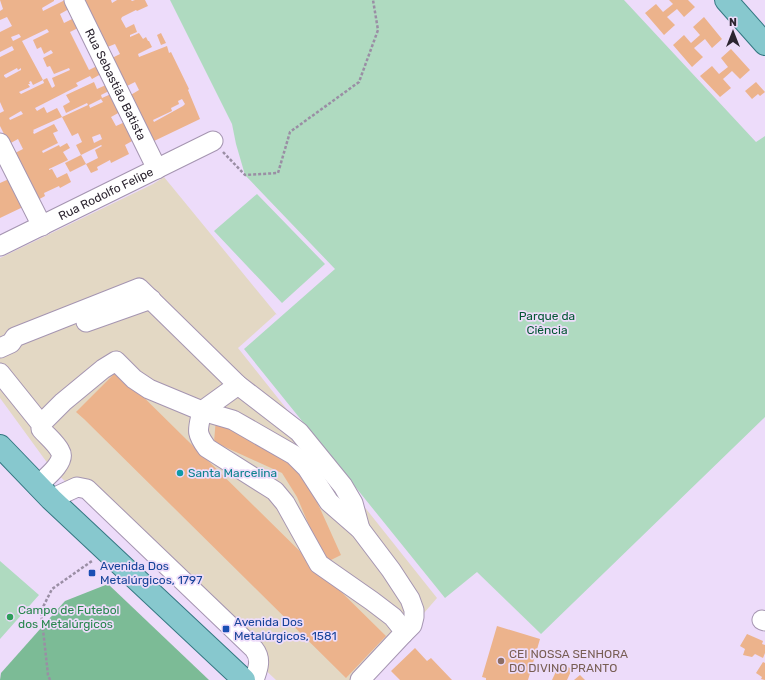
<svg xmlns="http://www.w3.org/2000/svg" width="765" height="680" viewBox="0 0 765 680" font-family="Rubik,sans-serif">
  <rect width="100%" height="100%" fill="#eddcfa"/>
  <path fill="#e3d8c4" d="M164 177 278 316 276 314 238 348 437 598 366 680H276L51 468 0 398V258L153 184Z"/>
  <path fill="#afdac0" d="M170 0H624L756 142 765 136V417L541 634 477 572 445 598 244 349 335 269 245 175 236 144 232 124Z
    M257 194 325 264 282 303 214 231Z
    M0 561 39 595 0 639Z"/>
  <path fill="#7cbb96" d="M108 584 209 680H0L1 673 65 601Z"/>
  <path fill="#ecb38c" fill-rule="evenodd" d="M0 0H54V1L42 8 43 11 65 0 69 9 60 14 64 23 74 18 78 28 70 32 89 70 97 66 101 74 92 79 90 76 76 83 78 86 35 108 37 111 44 107 47 113 57 108 62 117 33 130 34 131 33 132 34 134 54 124 58 131 53 133 58 143 42 151 43 153 59 145 60 147 67 143 70 148 63 152 68 160 49 169V170L52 169 57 178 67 173 71 182 60 188 59 186 44 193 45 196 36 201 13 154 23 149 18 139 9 144 0 126V113L4 111 0 102V57L14 50 12 46 0 52V32L12 26 7 17 0 20V11L3 9ZM47 29 49 32 33 40 37 49 41 47 44 54 51 50 53 53 43 58 47 67 50 66 54 74 69 68 70 70 52 78 55 86 52 88 47 78 43 80 44 83 21 94 19 92 30 87 28 84H30L29 82 31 81 33 85 43 80 22 41ZM19 34 21 37 13 41 11 37ZM17 68 18 70 21 68V70L6 78 4 76V75ZM21 111 23 114 10 120 9 118Z
    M81 0H111L112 3 117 0H131L132 1 135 0H145L148 6 137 11 136 10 122 17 121 19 126 28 134 24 137 32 130 35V37L139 33 143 39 146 37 148 41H149L152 47 138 54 139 57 167 46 169 53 171 52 189 89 188 90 200 119 152 142 129 96 139 90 135 82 125 87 110 59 120 54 115 44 105 48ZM182 99 185 104 183 106 154 122 153 120 172 111 171 108 179 104 178 101Z
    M669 0H688L695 7 684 17 677 9 667 17 675 25 664 35 645 13 656 4 663 12 673 4Z
    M704 17 722 39 712 48 705 39 694 48 703 57 692 67 673 45 684 35 691 43 700 35 693 27Z
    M161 33 166 43 161 45 157 35Z
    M731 49 750 70 740 79 732 71 723 79 731 88 720 97 700 76 712 66 719 74 728 67 721 58Z
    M94 82 97 89 106 85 109 91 101 95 102 98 111 94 120 112 111 117 116 126 125 122 134 140 125 145 129 154 111 163 110 160 97 167 98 170 91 173 86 164 98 158 95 150 102 146 101 145 81 155 86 164 70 172 65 163 81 155 76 145 82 142 78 133 72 136 62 117 88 105 87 103 66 113 63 106 70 102 66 95ZM101 99 103 102 90 108 89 105ZM100 134 102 139 94 143 92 137Z
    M756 82 765 92 760 96 758 94 752 99 745 91Z
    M9 179 23 207 0 218V183Z
    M117 371 386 636 346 678 84 419 76 412Z
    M216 418 290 458 309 484 341 555 325 563 297 497 282 473 214 442Z
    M497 626 540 639 528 680H486V678L482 677Z
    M747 634 763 641 762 644 765 645V653L763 658 755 654 752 657 743 655 745 649 740 646Z
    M415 648 427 661 431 658 452 680H400L391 671Z
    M763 662 765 663V680L761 679 762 677 756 673Z
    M560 663 572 669 567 680H552Z
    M580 675 585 680H574Z"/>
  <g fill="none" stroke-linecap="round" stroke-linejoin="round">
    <g stroke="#a595b1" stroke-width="21">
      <g id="minor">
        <path id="s1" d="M74 0 157 169"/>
        <path d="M0 143 42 226"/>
        <path id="s2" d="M0 246 213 141"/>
        <path d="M86 322 151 299"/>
        <path d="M0 348 11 343 15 337 139 288 238 385 299 432 343 486 353 503 360 529"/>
        <path d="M0 373 41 424V429C47 436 56 443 60 451 67 462 44 479 37 486"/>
        <path d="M238 385 202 411C198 430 195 432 207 448L275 491 285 503 319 564 372 601 393 617 401 627 403 634 360 680"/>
        <path d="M41 424 63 402 103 369 116 361 134 379 149 389 202 411 233 420 294 455 307 468 329 502 360 529 391 570 410 599 414 610V617L412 625 403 634"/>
        <path d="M51 499 77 487 87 489 254 649C262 659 258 669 254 680"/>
        <path d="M762 620 765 621"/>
      </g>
    </g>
    <g stroke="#337782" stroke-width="24">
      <path id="major" d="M726 0 765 44
        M0 446 51 499 244 680"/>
    </g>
    <path stroke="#9a8ea4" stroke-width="2.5" stroke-dasharray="3 2" stroke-linecap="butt" d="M223 152 245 175 278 173 290 132 359 82 378 30 373 0
      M50 680 48 675 41 611 52 589 92 561"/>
    <use href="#minor" stroke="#fff" stroke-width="19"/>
    <use href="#major" stroke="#87c8ce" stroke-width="22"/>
  </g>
  <circle fill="#0f9aa8" stroke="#eddcfa" stroke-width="1.5" cx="180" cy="473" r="4"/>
  <g fill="#1a4fb4" stroke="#eddcfa" stroke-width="1.5">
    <rect x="88" y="569" width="8" height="8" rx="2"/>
    <rect x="222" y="625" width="8" height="8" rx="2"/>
  </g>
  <circle fill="#2e9e5b" stroke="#eddcfa" stroke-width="1.5" cx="10" cy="617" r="4"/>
  <circle fill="#8d6e63" stroke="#eddcfa" stroke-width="1.5" cx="501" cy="661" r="4"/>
  <g text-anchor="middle" stroke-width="3.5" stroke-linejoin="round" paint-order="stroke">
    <g font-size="12" fill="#2c2530" stroke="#eddcfa">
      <text dy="4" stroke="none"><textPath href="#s1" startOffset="94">Rua Sebastião Batista</textPath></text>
      <text dy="4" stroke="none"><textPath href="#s2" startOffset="118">Rua Rodolfo Felipe</textPath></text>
    </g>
    <g font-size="12" fill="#045734" stroke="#eddcfa">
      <text x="547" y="320">Parque da<tspan x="547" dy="14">Ciência</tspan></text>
    </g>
    <g font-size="12" fill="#0d838f" stroke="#eddcfa" text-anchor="start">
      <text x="188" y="477">Santa Marcelina</text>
    </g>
    <g font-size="12" fill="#164399" stroke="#eddcfa" text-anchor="start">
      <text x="100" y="570">Avenida Dos<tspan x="100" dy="14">Metalúrgicos, 1797</tspan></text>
      <text x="234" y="626">Avenida Dos<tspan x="234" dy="14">Metalúrgicos, 1581</tspan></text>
    </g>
    <g font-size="12" fill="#27864d" stroke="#eddcfa" text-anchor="start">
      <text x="18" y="614">Campo de Futebol<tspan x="18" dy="14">dos Metalúrgicos</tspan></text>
    </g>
    <g font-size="12" fill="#785e54" stroke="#eddcfa" text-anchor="start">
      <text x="509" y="658">CEI NOSSA SENHORA<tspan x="509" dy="14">DO DIVINO PRANTO</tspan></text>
    </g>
  </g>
  <g transform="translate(733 32)" stroke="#eddcfa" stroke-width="3" paint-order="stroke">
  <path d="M0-3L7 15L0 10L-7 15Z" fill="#2c2530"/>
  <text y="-6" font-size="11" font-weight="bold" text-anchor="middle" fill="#2c2530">N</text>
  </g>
</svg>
